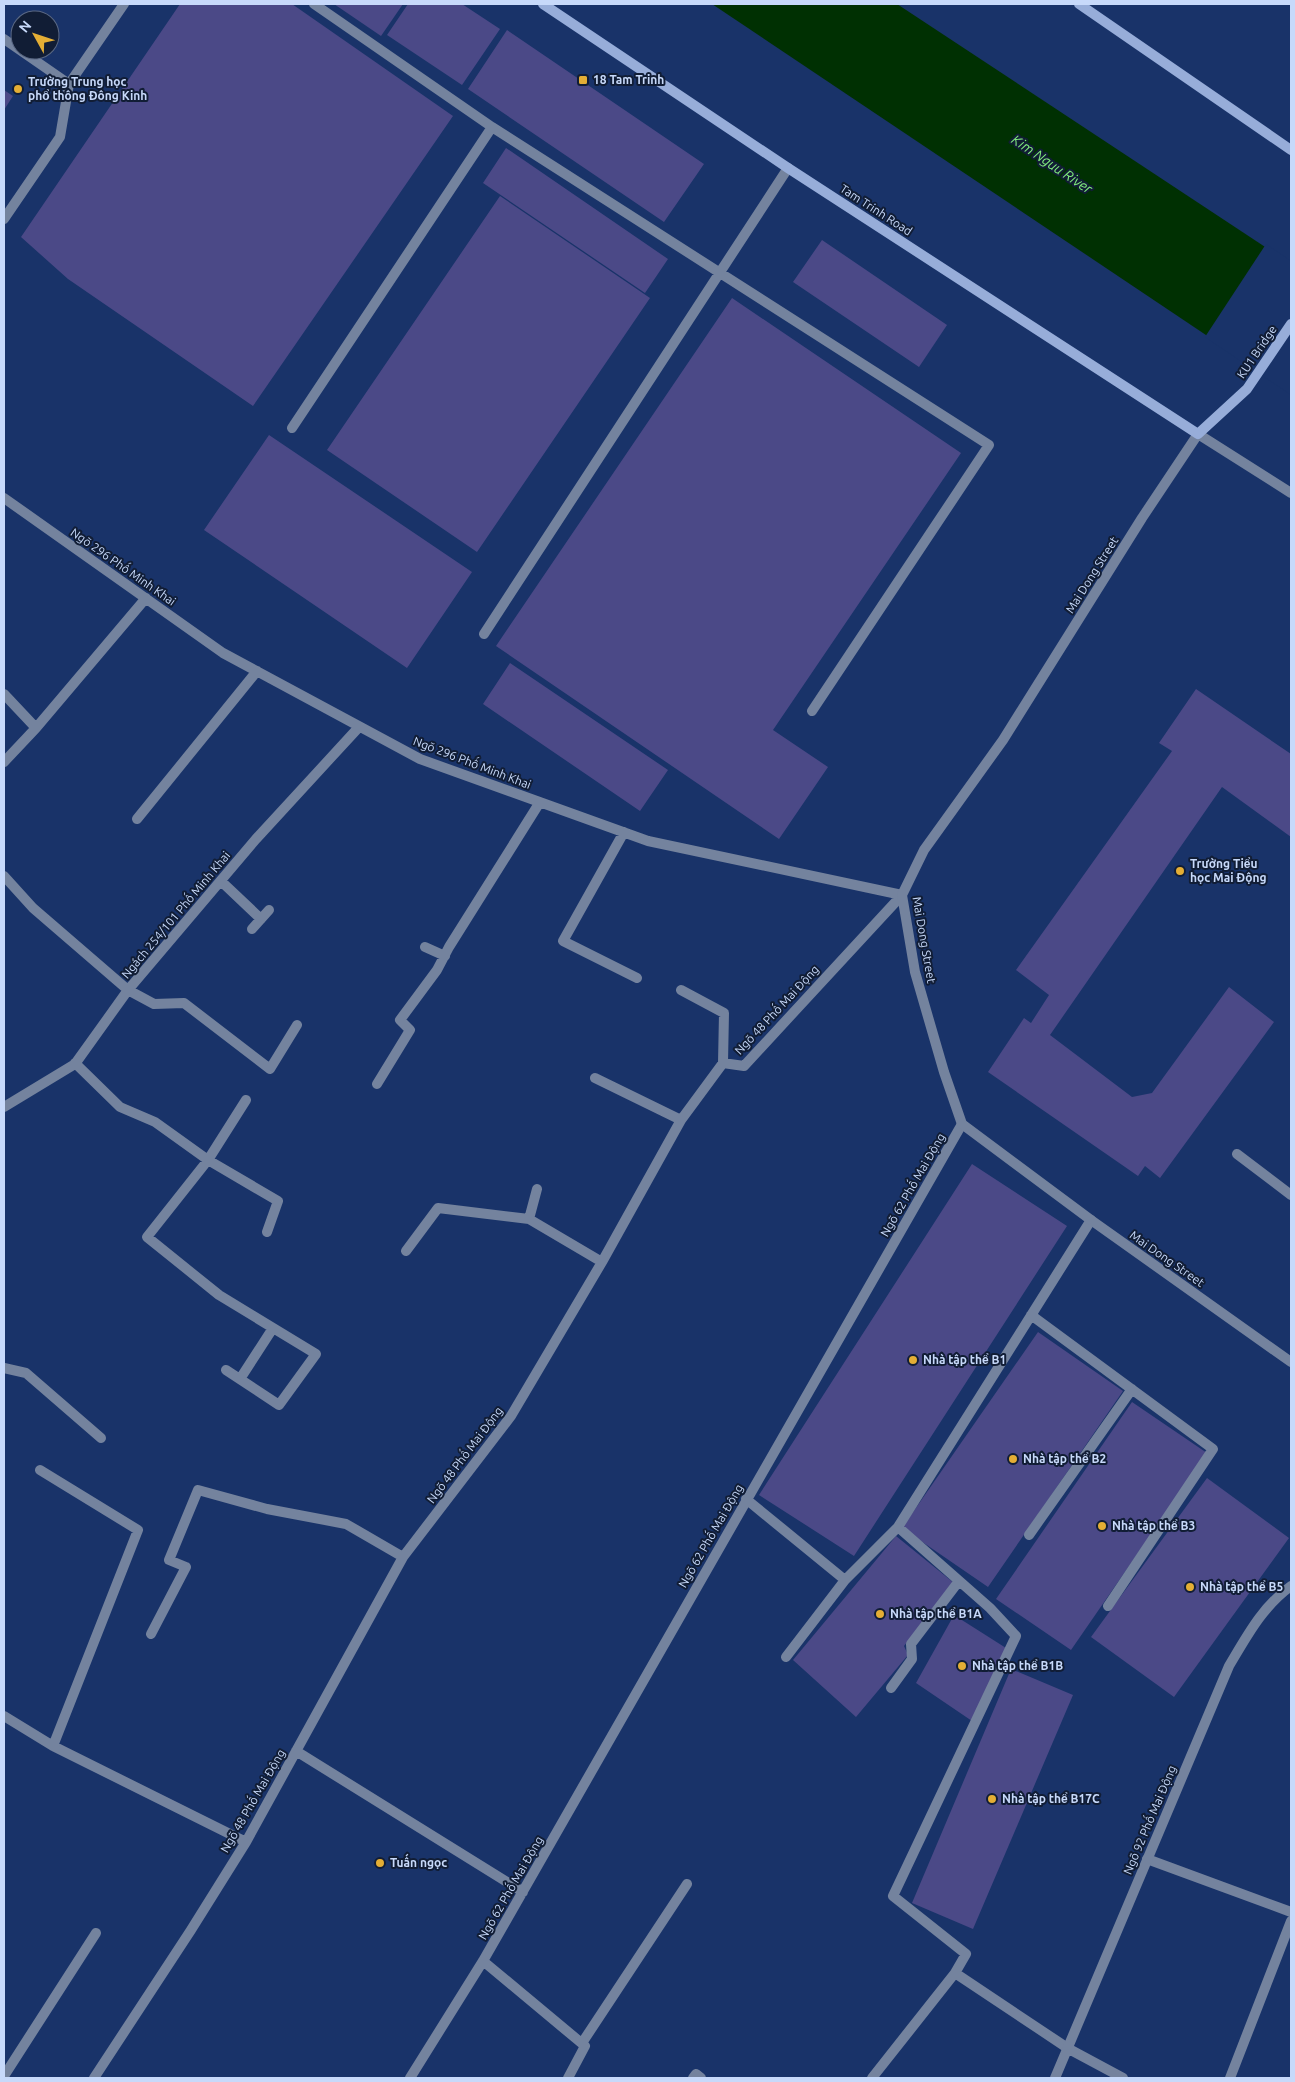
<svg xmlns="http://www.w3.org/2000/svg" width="1295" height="2082" viewBox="0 0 1295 2082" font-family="Ubuntu,sans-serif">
  <rect width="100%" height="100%" fill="#193369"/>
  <path fill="#003002" d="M712 4H897L1291 264V392Z"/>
  <path fill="#193369" d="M1266 244 1291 261V395L1205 337Z"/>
  <path fill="#4b4987" d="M180 4H292L453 116 253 406 68 279 21 237Z
    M334 4H403L381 36Z
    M408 4H462L500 29 462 85 387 35Z
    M507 30 704 164 664 222 468 89Z
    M4 90 13 96 4 110Z
    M506 148 668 259 645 293 483 183Z
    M500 196 650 298 477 552 327 450Z
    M822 240 947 325 919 367 793 282Z
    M732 298 961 453 773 730 828 767 779 839 496 646Z
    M269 435 472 572 407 668 204 530Z
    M510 663 668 770 640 811 483 704Z
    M1196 689 1291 754V837L1222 787 1050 1035 1132 1097 1152 1093 1229 987 1274 1022 1160 1178 1145 1166 1138 1176 988 1072 1024 1018 1031 1023 1049 995 1016 970 1172 751 1159 743Z
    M972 1164 1067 1226 854 1556 759 1495Z
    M1038 1332 1123 1391 988 1587 902 1528Z
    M1132 1402 1207 1453 1071 1650 996 1599Z
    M1207 1478 1289 1538 1174 1697 1091 1637Z
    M896 1536 954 1583 904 1646 908 1655 856 1717 793 1660Z
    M954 1615 1006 1648 972 1721 916 1683Z
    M1011 1669 1073 1695 973 1929 912 1903Z"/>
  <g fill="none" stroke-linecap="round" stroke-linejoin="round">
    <path stroke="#74839e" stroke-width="10" d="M314 4 492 127 989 445 812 711
      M292 428 492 127
      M4 498 223 653 420 759 648 841 902 895
      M484 634 788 168
      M4 694 36 728
      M4 762 36 728 146 598
      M137 819 257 671
      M624 832 563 941 637 978
      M4 876 33 908 128 990 154 1004 184 1003 270 1069 297 1025
      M221 881 261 919
      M252 929 269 910
      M425 947 445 956
      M681 990 724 1013 723 1063
      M75 1063 120 1107 155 1122 208 1160 278 1201 267 1232
      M595 1078 681 1120
      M377 1084 410 1030 400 1020 437 970 449 947 540 802
      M4 1107 75 1064 128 990 256 839 359 727
      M1237 1154 1291 1195
      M529 1219 537 1189
      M406 1251 438 1208 529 1219 602 1262
      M1031 1315 1213 1449 1108 1606
      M4 1368 26 1373 101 1438
      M226 1370 279 1405 316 1354 219 1295 147 1237 208 1160 246 1100
      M240 1379 273 1328
      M40 1470 138 1530 53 1746
      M746 1499 845 1580
      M898 1527 990 1608 1016 1636 893 1896 966 1954 955 1973
      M1029 1535 1132 1389
      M151 1634 186 1567 169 1560 198 1490 267 1509 346 1524 403 1557
      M786 1657 845 1580 898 1527 1091 1220
      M891 1688 912 1659 911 1644 959 1581
      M4 1716 53 1746 246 1842
      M296 1751 523 1892
      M1147 1859 1291 1912
      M483 1961 585 2046 568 2078
      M582 2043 687 1884
      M4 2076 96 1933
      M94 2078 191 1930 246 1842 403 1557 511 1416 602 1262 681 1120 723 1063 744 1066 902 895
      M410 2078 483 1961 962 1124
      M693 2078 696 2074 701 2078
      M872 2078 955 1973 1069 2049
      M1230 2078 1291 1921"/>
    <path stroke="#74839e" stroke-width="10" d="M4 39 69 84 124 4
      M4 219 60 137 69 84
      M1291 493 1198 434 1142 518 1003 740 924 850 902 895 915 972 944 1072 962 1124 1091 1220 1291 1362
      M1069 2049 1123 2078
      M1055 2078 1229 1666C1247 1636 1262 1607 1291 1586"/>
    <path stroke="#97add9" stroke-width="10" d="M543 4 788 168 1198 434 1247 389 1291 324
      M1079 4 1291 150"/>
  </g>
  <g fill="#e4ae35" stroke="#111d35" stroke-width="2">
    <rect x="578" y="75" width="10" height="10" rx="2.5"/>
    <circle cx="18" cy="89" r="5"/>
    <circle cx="1180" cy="871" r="5"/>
    <circle cx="913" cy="1360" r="5"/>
    <circle cx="1013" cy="1459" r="5"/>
    <circle cx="1102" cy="1526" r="5"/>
    <circle cx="1190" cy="1587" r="5"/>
    <circle cx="880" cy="1614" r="5"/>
    <circle cx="962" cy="1666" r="5"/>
    <circle cx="992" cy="1799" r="5"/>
    <circle cx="380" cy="1863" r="5"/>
  </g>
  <g text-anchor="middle" stroke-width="4" stroke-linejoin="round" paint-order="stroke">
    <g font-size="12" font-weight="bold" fill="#c7d9fa" stroke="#111d35" text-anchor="start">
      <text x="593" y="84">18 Tam Trinh</text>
      <text x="28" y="86">Trường Trung học<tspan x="28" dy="14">phổ thông Đông Kinh</tspan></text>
      <text x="1190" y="868">Trường Tiểu<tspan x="1190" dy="14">học Mai Động</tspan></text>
      <text x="923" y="1364">Nhà tập thể B1</text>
      <text x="1023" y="1463">Nhà tập thể B2</text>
      <text x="1112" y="1530">Nhà tập thể B3</text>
      <text x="1200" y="1591">Nhà tập thể B5</text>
      <text x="890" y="1618">Nhà tập thể B1A</text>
      <text x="972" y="1670">Nhà tập thể B1B</text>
      <text x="1002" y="1803">Nhà tập thể B17C</text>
      <text x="390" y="1867">Tuấn ngọc</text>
    </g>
    <g font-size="12" fill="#c7d9fa" stroke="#111d35">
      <text transform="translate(876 210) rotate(33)" y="4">Tam Trinh Road</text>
      <text transform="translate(1257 352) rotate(-56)" y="4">KU1 Bridge</text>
      <text transform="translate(123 567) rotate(35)" y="4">Ngõ 296 Phố Minh Khai</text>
      <text transform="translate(1092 575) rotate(-58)" y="4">Mai Dong Street</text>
      <text transform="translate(472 763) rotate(21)" y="4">Ngõ 296 Phố Minh Khai</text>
      <text transform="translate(176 915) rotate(-50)" y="4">Ngách 254/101 Phố Minh Khai</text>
      <text transform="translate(924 940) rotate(80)" y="4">Mai Dong Street</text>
      <text transform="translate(777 1010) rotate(-47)" y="4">Ngõ 48 Phố Mai Động</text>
      <text transform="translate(913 1185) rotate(-60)" y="4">Ngõ 62 Phố Mai Động</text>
      <text transform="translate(1167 1259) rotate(35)" y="4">Mai Dong Street</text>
      <text transform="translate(465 1455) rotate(-53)" y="4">Ngõ 48 Phố Mai Động</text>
      <text transform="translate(711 1536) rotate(-60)" y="4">Ngõ 62 Phố Mai Động</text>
      <text transform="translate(253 1801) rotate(-60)" y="4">Ngõ 48 Phố Mai Động</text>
      <text transform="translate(1150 1820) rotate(-67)" y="4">Ngõ 92 Phố Mai Động</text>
      <text transform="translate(511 1888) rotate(-60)" y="4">Ngõ 62 Phố Mai Động</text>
    </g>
    <g font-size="14" font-style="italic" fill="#82ed7e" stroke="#111d35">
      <text transform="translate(1052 164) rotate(34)" y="5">Kim Nguu River</text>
    </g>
  </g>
  <rect width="1295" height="2082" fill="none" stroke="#c7d9fa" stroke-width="10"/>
  <g transform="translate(35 35) rotate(310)"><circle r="24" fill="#111d35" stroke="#5a6884"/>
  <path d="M0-4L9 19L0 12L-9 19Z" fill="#e4ae35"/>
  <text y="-8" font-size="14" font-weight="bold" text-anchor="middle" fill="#c7d9fa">N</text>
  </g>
</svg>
